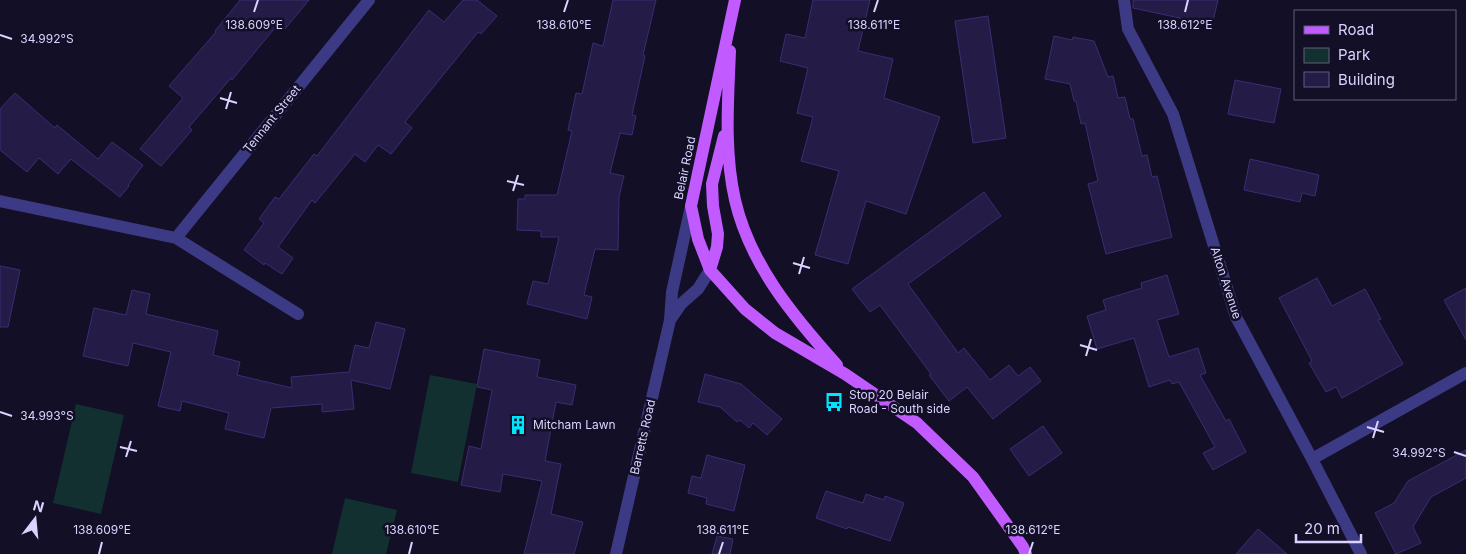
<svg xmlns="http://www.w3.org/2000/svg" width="1466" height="554" viewBox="0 0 1466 554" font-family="Inter,sans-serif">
  <rect width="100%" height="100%" fill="#130f26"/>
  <path fill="#12302f" d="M430 375 477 384 458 482 411 473Z
    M76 404 124 415 101 514 53 503Z
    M345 498 397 510 386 554H332Z"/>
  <path fill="#241b47" stroke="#3b2d73" d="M240 0H309L285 29 278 24 232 80 231 78 189 127 192 130 161 166 140 149 183 98 169 86 216 32 215 31Z
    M463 0H477L497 16 481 34 478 32 405 122 412 128 391 154 378 145 365 162 355 154 315 203 312 200 278 247 293 258 282 274 265 263 264 265 244 250 264 223 259 219 275 197 279 199 314 154 317 156 429 10 444 22Z
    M613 0H656L643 55 645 56 632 115 636 116 632 135 620 133 610 173 624 176 619 197 618 250 595 249 584 295 592 297 587 319 527 304 533 281 548 284 559 237H541V231L517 230 518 199H525V195H557L572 131 568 130 576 93 582 94 593 43 603 46Z
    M813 0H870L858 51 893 59 884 98 940 117 906 214 866 201 848 264 815 255 839 171 801 161 813 117 797 113 808 68 780 61 786 34 805 38Z
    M1133 0H1218L1212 25 1133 8Z
    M988 16 1006 138 973 143 955 21Z
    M1054 36 1072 40 1073 37 1094 41 1108 77 1113 76 1118 98 1125 97 1130 119H1133L1142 156 1147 155 1152 177 1157 176 1172 237 1106 254 1088 184 1098 181 1085 123 1081 124 1076 101H1074L1070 84 1045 79Z
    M1235 80 1281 89 1274 123 1228 114Z
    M15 93 55 128 57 125 98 159 112 142 143 165 128 185 129 186 120 197 71 159 58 174 39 158 27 172 0 150V109Z
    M1250 159 1319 175 1315 196 1302 193 1300 202 1244 190Z
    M984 192 1001 216 908 284 958 353 964 348 990 380 1009 365 1018 376 1030 367 1041 381 993 419 967 387 949 401 929 375 931 374 880 305 870 312 852 289Z
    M0 266 20 270 8 327H0Z
    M1167 275 1179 314 1157 320 1169 357 1198 348 1206 373 1200 375 1226 421 1229 419 1246 452 1213 470 1203 453 1215 447 1179 382 1172 384 1170 380 1149 387 1134 338 1097 349 1087 316 1106 310 1103 300 1142 288 1141 283Z
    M1317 278 1332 306 1365 289 1381 319 1378 320 1403 364 1342 398 1336 387 1326 392 1309 363 1312 361 1279 298Z
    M1466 288V340L1444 300Z
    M132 290 150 294 146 314 218 331 213 355 240 362 237 375 292 388 291 377 349 372 355 345 369 348 376 322 405 329 390 389 351 380 354 409 322 412V404L271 408 264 438 225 429 229 413 182 401 180 411 158 406 171 352 133 343 128 366 83 356 94 308 126 315Z
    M484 349 540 360 537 377 576 385 572 405 556 402 545 461 561 464 551 514 583 522 574 554H524L542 481 503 474 500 492 461 485 469 446 481 449 492 390 477 387Z
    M705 374 741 384 782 419 767 435 753 423 749 428 740 420 737 422 720 407 698 402Z
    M1043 426 1062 453 1029 476 1010 449Z
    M1466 450V478L1431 497 1413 527 1421 543 1396 554 1375 513 1394 503 1408 481Z
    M707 455 745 465 734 511 706 504 707 498 688 493 692 476 701 478Z
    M826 491 863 503 866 494 884 500 885 496 904 503 890 541 848 527 847 529 816 518Z
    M1258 529 1287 554H1236Z
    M717 536 733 539 730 554H712Z"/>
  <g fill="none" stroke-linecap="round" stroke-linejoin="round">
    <path stroke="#3d3a85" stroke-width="12" d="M1124 0 1128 29 1173 114 1236 317 1312 459 1361 554
      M0 201 176 238 369 0
      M176 238 298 314
      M670 320 681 304 698 289 710 270
      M1312 459 1466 373
      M616 554 670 320 672 292 691 206"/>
    <path stroke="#c25bff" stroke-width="12" d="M735 0 691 206 698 239 710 270 745 309 775 333 845 374 917 423 973 477 1023 547 1026 554
      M730 51C728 101 724 152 735 200 750 265 794 317 837 365
      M710 270 717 247 718 234 713 206 712 184 724 136"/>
  </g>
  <path fill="none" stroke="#d9d4ff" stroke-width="2" d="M254 12 258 0M564 12 568 0M874 12 878 0M1185 12 1188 0M0 35 12 39M220 98 237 103M226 109 231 92M507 181 524 185M513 191 518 175M793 263 810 268M799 274 804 257M1080 345 1097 350M1086 356 1091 339M0 412 12 416M1367 427 1384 432M1373 438 1378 421M120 447 137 451M1454 452 1466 456M126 457 131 441M99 554 102 542M409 554 412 542M719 554 723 542M1029 554 1033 542"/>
  <defs>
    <g id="bus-bare" transform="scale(1.5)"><path d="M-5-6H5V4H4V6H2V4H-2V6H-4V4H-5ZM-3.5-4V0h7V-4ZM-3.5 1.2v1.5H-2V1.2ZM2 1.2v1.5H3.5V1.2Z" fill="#00e5ff" stroke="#130f26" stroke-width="2.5" paint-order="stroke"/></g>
    <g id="building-bare" transform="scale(1.5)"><path d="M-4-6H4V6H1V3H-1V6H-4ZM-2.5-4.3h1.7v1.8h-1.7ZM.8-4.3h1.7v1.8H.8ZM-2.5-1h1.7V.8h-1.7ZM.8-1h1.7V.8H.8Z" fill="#00e5ff" stroke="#130f26" stroke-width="2.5" paint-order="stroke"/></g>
  </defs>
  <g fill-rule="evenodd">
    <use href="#bus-bare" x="834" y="402"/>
    <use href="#building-bare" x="518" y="425"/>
  </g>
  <g text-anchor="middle" stroke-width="5" stroke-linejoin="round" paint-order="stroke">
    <g font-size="12" fill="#d9d4ff" stroke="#130f26">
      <text transform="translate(272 119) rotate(-51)" y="4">Tennant Street</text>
      <text transform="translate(685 168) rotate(-78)" y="4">Belair Road</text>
      <text transform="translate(1226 283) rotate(72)" y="4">Alton Avenue</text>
      <text transform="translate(643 437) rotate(-77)" y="4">Barretts Road</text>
    </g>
    <g font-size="12" fill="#d9d4ff" stroke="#130f26" text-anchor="start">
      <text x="849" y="399">Stop 20 Belair<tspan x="849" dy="14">Road - South side</tspan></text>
      <text x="533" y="429">Mitcham Lawn</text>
    </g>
  </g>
  <g font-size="12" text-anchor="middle" fill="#d9d4ff" stroke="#130f26" stroke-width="5" stroke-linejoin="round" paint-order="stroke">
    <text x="254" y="29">138.609°E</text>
    <text x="564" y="29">138.610°E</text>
    <text x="874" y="29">138.611°E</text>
    <text x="1185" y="29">138.612°E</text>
    <text x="47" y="43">34.992°S</text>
    <text x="47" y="420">34.993°S</text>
    <text x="1419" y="457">34.992°S</text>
    <text x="102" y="534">138.609°E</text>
    <text x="412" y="534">138.610°E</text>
    <text x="723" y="534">138.611°E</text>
    <text x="1033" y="534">138.612°E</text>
  </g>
  <rect x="1294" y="10" width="162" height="90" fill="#130f26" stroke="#625e7d"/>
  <rect x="1304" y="26" width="25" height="8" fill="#c25bff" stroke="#625e7d"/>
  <text x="1338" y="35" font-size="15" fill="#d9d4ff">Road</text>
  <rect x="1304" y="48" width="25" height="15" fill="#12302f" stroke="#625e7d"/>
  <text x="1338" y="60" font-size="15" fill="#d9d4ff">Park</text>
  <rect x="1304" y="72" width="25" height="15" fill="#241b47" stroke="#625e7d"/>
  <text x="1338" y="85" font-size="15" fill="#d9d4ff">Building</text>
  <g transform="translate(35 519) rotate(16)" stroke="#130f26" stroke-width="4" paint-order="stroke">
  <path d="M0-4L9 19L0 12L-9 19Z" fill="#d9d4ff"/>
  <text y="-8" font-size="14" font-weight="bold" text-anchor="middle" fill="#d9d4ff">N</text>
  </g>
  <path d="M1296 534v8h65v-8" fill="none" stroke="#d9d4ff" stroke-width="2.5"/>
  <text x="1304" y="534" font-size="15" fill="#d9d4ff" stroke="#130f26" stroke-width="4" paint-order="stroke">20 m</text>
</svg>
